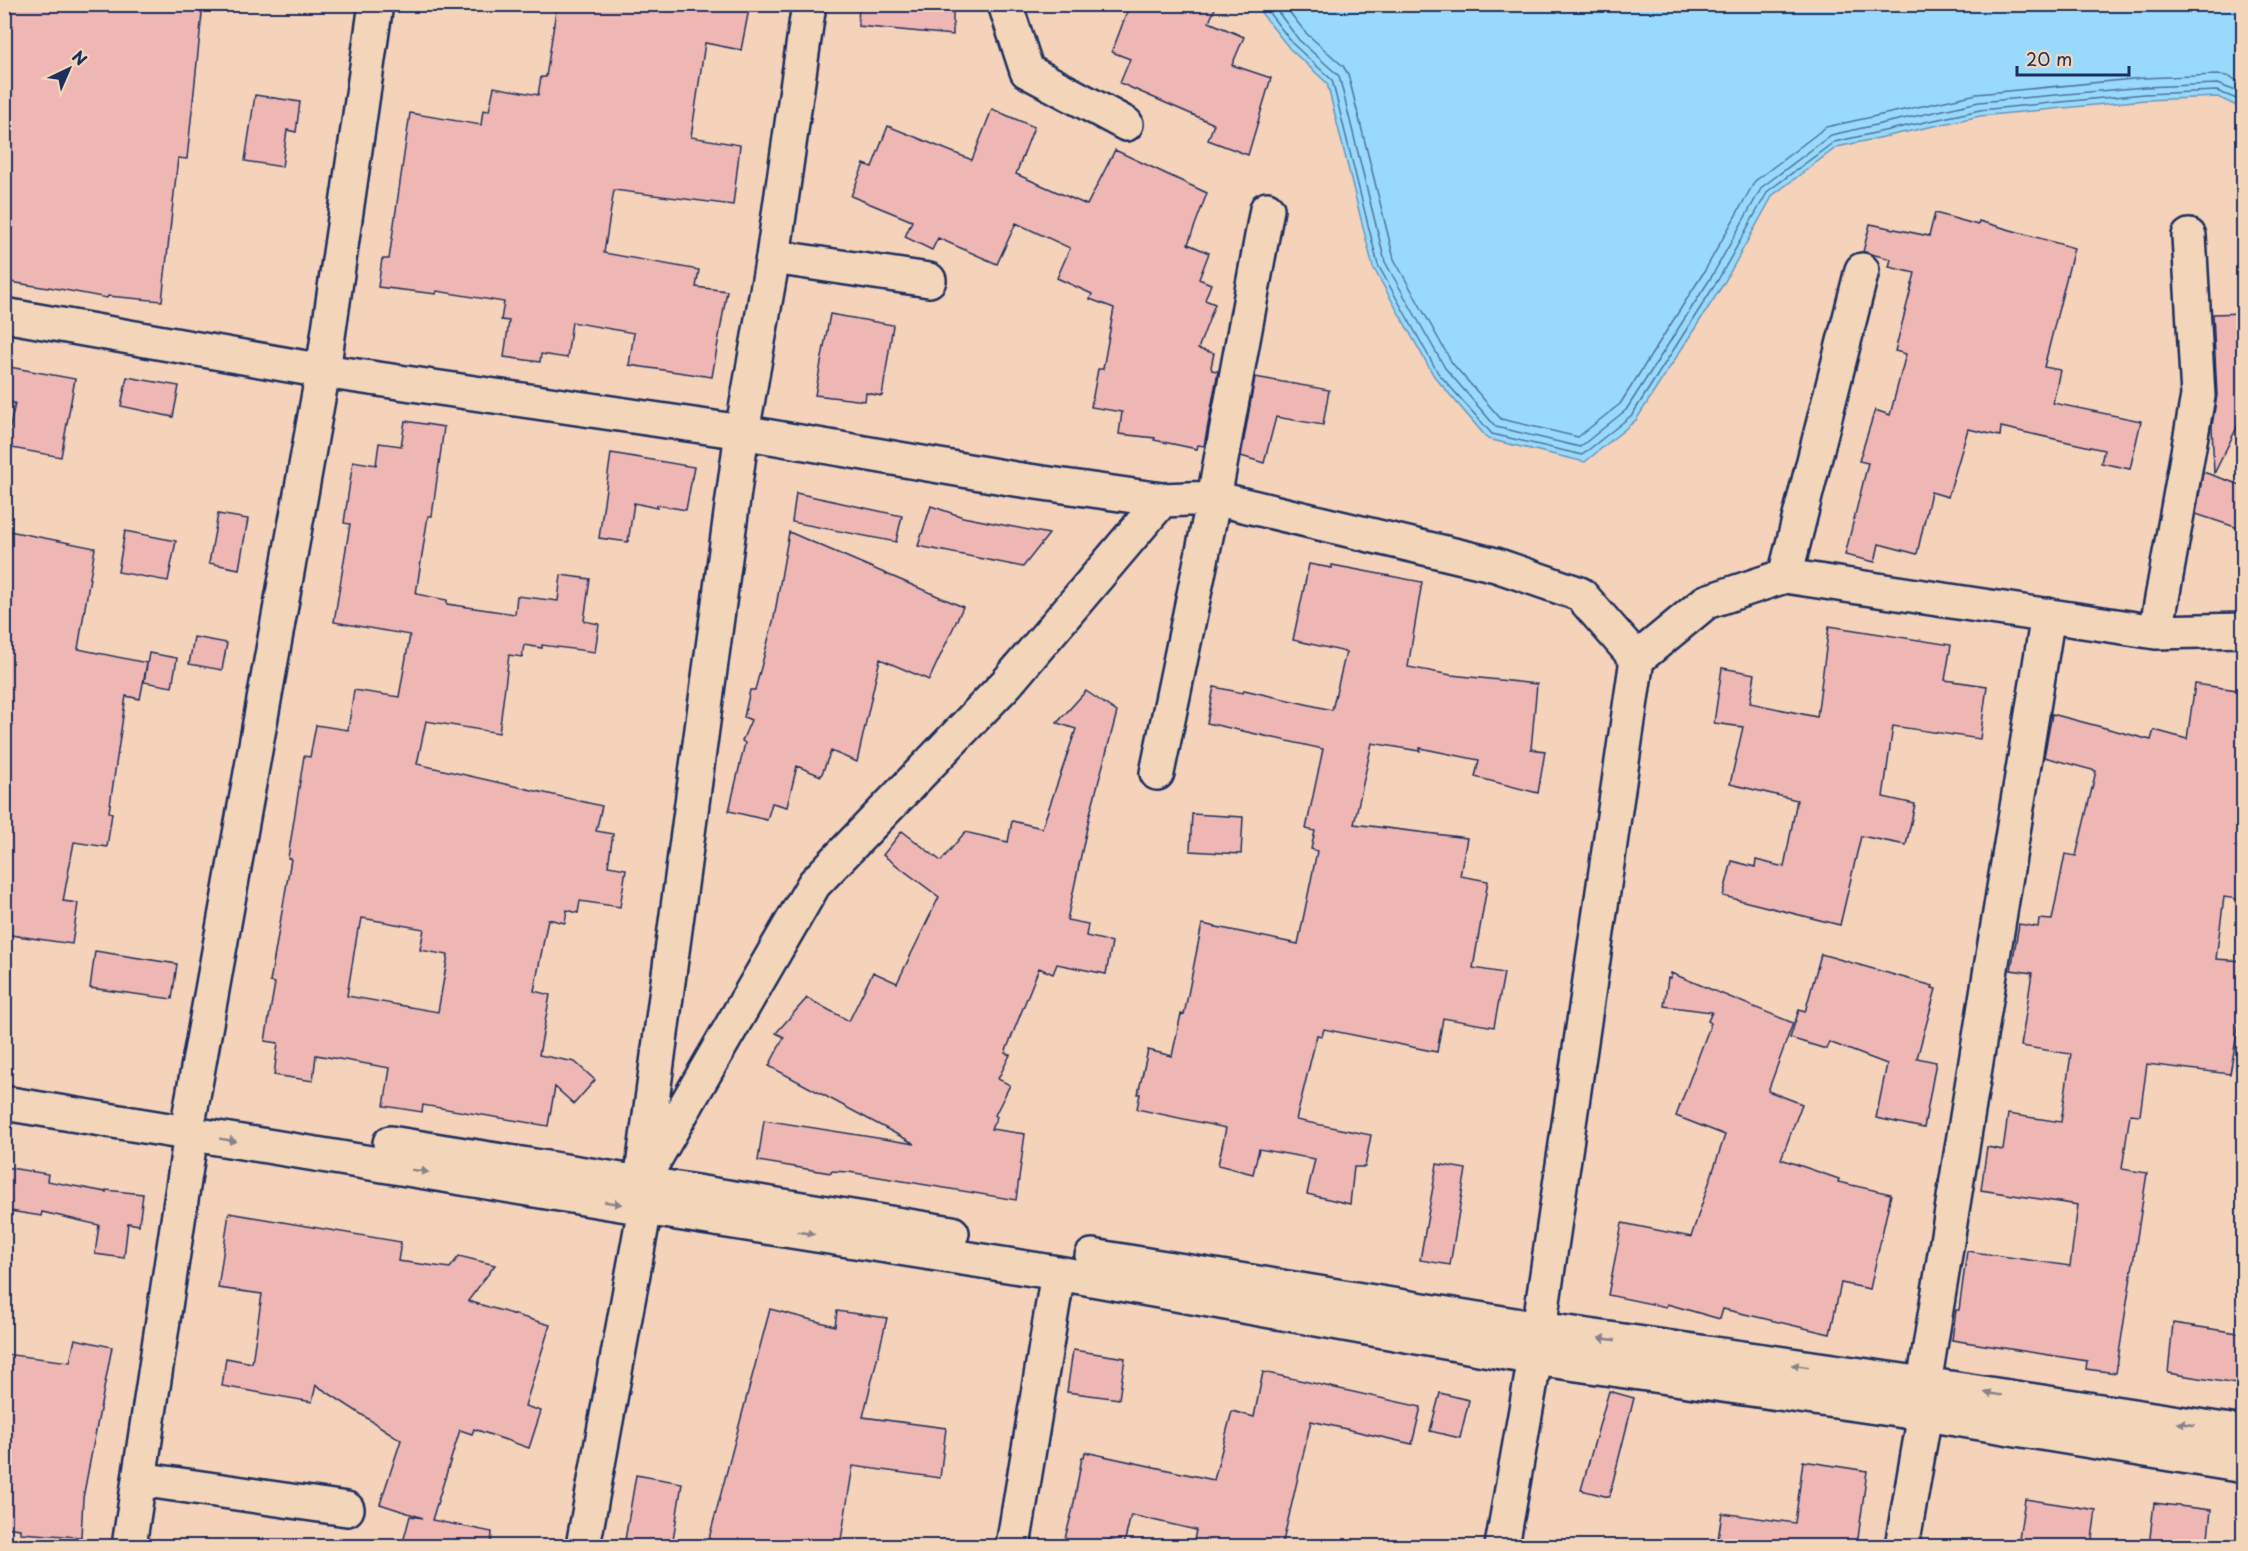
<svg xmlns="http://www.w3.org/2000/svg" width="2248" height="1551" viewBox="0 0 2248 1551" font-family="'Playpen Sans',sans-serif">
  <rect width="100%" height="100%" fill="#f5d2ba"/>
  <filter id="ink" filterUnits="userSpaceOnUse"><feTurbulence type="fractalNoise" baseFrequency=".0167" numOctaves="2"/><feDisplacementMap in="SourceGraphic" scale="12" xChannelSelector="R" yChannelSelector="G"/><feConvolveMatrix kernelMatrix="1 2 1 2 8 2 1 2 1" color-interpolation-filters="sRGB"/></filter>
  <g filter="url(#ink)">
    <path fill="#99dafb" stroke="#6796bc" stroke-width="1.5" d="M1255 5H2243V109L2218 97 2145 100 1980 116 1837 147 1773 195 1724 283 1636 420 1585 462 1488 439 1434 376 1373 267 1327 83 1290 49Z"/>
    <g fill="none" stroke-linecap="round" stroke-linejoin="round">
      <path stroke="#4d739d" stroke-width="1.5" d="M1262 4 1294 45 1332 80 1378 265 1438 373 1492 434 1582 455 1632 415 1718 280 1768 191 1834 142 1980 110 2144 94 2217 91 2244 102
        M1272 4 1299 40 1339 76 1385 262 1445 368 1496 427 1580 447 1626 410 1712 276 1762 187 1831 135 1979 102 2144 87 2217 84 2244 94
        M1283 4 1306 33 1343 66 1348 74 1394 259 1452 363 1501 419 1578 437 1620 404 1704 272 1755 181 1826 127 1977 94 2143 78 2217 75 2227 76 2244 84"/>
    </g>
    <path fill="#eeb7b3" stroke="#1b2f5e" stroke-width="1.5" fill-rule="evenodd" d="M4 4H203L187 159 178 158 162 301 108 296 107 298 49 287 48 288 4 281V70L9 31H4Z
      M557 4H750L741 50 705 43 691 137 740 145 733 205 614 190 604 253 699 270 696 287 727 291 712 377 629 365 634 333 572 322 567 358 541 354 540 362 504 357 509 321 501 320 504 302 437 291 436 294 378 287 382 259H389L410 113 481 125 483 110 489 111 494 87 538 95 541 77H546Z
      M859 4H953V35L858 26Z
      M1130 4H1217L1209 22 1244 37 1232 65 1271 78 1248 155 1208 140 1214 124 1120 83 1130 59 1112 52Z
      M255 95 300 102 296 132 287 130 282 167 245 161Z
      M992 109 1034 127 1016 174 1087 205 1115 150 1207 193 1188 244 1209 253 1199 279 1211 284 1205 300 1215 304 1198 349 1214 353 1211 367 1212 370 1218 371 1204 446 1198 445 1197 449 1154 440 1155 438 1119 434 1122 412 1091 407 1098 369H1103L1114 308 1090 299 1092 294 1057 278 1070 248 1016 223 997 264 938 238 932 250 905 237 912 221 851 196 864 164 872 167 888 126 972 160Z
      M1935 213 1978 225 1979 221 2074 248 2044 367 2060 370 2053 403 2141 421 2130 469 2101 463 2104 450 2001 427 2000 436 1968 429 1948 497 1931 492 1917 554 1879 544 1875 562 1845 555 1868 463 1859 461 1875 410 1890 415 1906 354 1895 351 1915 273 1889 267 1891 259 1863 252 1870 224 1929 236Z
      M2244 313V413L2214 474 2212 426 2217 395 2213 314Z
      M830 314 893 325 882 396 866 393 865 401 815 395Z
      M4 366 75 379 61 457 6 447 15 403 4 401Z
      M127 377 179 386 173 417 121 406Z
      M1255 377 1329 390 1323 425 1276 417 1264 463 1241 456Z
      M405 421 444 427 432 516H428L416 594 447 600V604L515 614 517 596 558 601 561 575 590 579 584 621 599 624 595 652 542 645V648L524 645 522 657 509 655 499 733 426 721 417 764 602 806 596 831 613 834 608 866 626 869 620 907 580 901 578 913 567 910 565 923 548 919 534 991 550 995 539 1055 575 1062 595 1080 574 1104 555 1087 548 1126 423 1105 422 1112 384 1106 390 1068 316 1055 313 1081 274 1075 278 1043 265 1041 275 983 270 982 291 859 288 858 304 756 310 757 316 725 348 730 354 690 399 697 410 635 334 622 350 524 344 523 353 461 376 465 379 443 401 446ZM362 918 424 929 420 950 448 955 438 1012 347 996 358 929H360Z
      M611 453 694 467 686 510 657 505V508L634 503 628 542 599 538Z
      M2203 472 2244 486V530L2196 514Z
      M796 493 902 516 896 542 792 522Z
      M931 506 963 517 1049 534 1023 567 918 546Z
      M218 514 248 519 239 569 209 563Z
      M4 530 95 548 78 649 147 663 140 699 126 696 109 812 112 813 107 847 74 842 63 901 78 903 72 944 4 934V763L12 727 4 726Z
      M125 531 176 541 168 581 118 572Z
      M789 532 963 607 929 680 880 659 857 762 831 751 821 776 797 766 787 807 772 803 767 820 729 811 745 743 742 741 751 720 744 717 750 690H755L774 618Z
      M1309 564 1332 568V565L1422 582 1408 667 1451 675 1537 684 1531 749 1545 751 1538 793 1475 777 1479 760 1420 748V751L1372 743 1354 824 1467 838 1460 876 1488 881 1473 968 1504 973 1494 1027 1443 1018 1437 1052 1324 1029 1322 1036 1317 1035 1296 1120 1371 1135 1365 1167H1354L1350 1204 1307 1194 1315 1159 1259 1149 1253 1174 1218 1165 1226 1128 1137 1109 1140 1094H1138L1148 1050 1172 1056 1181 1014 1184 1015 1202 924 1298 944 1317 851 1311 849 1315 831 1306 829 1323 749 1207 723 1214 687 1243 693 1244 690 1332 710 1346 652 1293 640Z
      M1829 626 1951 645 1945 680 1987 686 1980 739 1893 726 1883 797 1915 804 1906 845 1861 836 1840 925 1723 896 1732 861 1755 867 1756 860 1784 867 1797 800 1730 784 1743 727 1714 723 1722 668 1755 674 1750 703 1817 717Z
      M194 637 227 643 222 670 189 664Z
      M149 653 177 658 172 687 144 682Z
      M2195 684 2244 691V900L2224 897 2216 959 2244 961V993L2230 1074 2147 1064 2140 1115 2130 1114 2122 1169 2147 1173 2116 1373 2086 1369 2087 1361 1952 1340 1956 1310H1959L1967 1251 2070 1266 2078 1205 1981 1190 1987 1147 2003 1150 2008 1114 2061 1122 2071 1054 2021 1046 2032 973 2011 970 2019 924 2038 927 2039 919 2052 920 2065 854 2076 856 2096 771 2044 757 2052 714 2151 740 2154 730 2187 739Z
      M1086 691 1117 712 1090 814 1067 920 1088 924 1086 936 1112 942 1106 974 1057 964 1053 974 1039 968 1005 1053 1010 1055 998 1079 1010 1085 995 1115 997 1117 991 1129 1025 1134 1016 1200 849 1172 831 1171V1173L758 1161 764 1120 915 1144 769 1066 784 1037 776 1033 807 998 849 1021 873 972 897 983 939 897 883 855 902 831 941 861 965 832 1008 842 1012 821 1042 828 1076 729 1057 723Z
      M1192 814 1243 817 1241 854 1190 851Z
      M95 951 177 964 172 999 90 988Z
      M1821 954 1933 986 1932 988 1936 989 1917 1058 1936 1062 1924 1128 1876 1118 1887 1064 1829 1042 1826 1049 1790 1038 1799 1010 1805 1012Z
      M1671 973 1793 1023 1768 1091 1802 1104 1781 1159 1839 1179 1838 1182 1891 1194 1870 1289 1841 1283 1830 1334 1723 1309 1720 1319 1667 1304 1666 1307 1608 1295 1622 1223 1691 1237 1725 1135 1676 1116 1711 1023 1708 1021 1712 1012 1664 1006 1668 978H1671Z
      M1437 1164 1466 1169 1450 1265 1420 1260Z
      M4 1167 48 1174 47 1181 106 1192V1190L143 1194 139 1225 128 1223 124 1258 95 1254 99 1225 42 1212 41 1216 4 1210Z
      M229 1213 401 1242 398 1261 450 1268 459 1256 495 1265 468 1301 550 1325 525 1406 541 1411 529 1448 474 1429 472 1434 460 1430 432 1520 492 1532 491 1546H402L410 1516 423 1518 380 1504 401 1440 316 1385 312 1402 222 1386 226 1358 252 1363 262 1294 218 1288Z
      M770 1309 835 1326 837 1311 887 1318 863 1417 946 1428 940 1478 853 1466 840 1546H707Z
      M2173 1323 2244 1334 2236 1384 2168 1373Z
      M75 1339 112 1347 83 1498 81 1537 20 1533V1529L4 1527V1354L70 1362Z
      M1073 1350 1125 1358 1119 1399 1067 1392Z
      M1263 1372 1421 1407 1412 1444 1311 1421 1282 1546H1193L1196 1530 1131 1515 1124 1544 1108 1540 1106 1546H1063L1073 1508 1082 1457H1084L1085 1452 1214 1480 1232 1411 1254 1417Z
      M1609 1391 1634 1398 1609 1497 1581 1490Z
      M1440 1393 1469 1400 1460 1438 1430 1431Z
      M1803 1461 1867 1471 1857 1546 1830 1544V1546H1717L1722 1513 1795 1523Z
      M636 1475 682 1483 672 1546H624Z
      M2025 1499 2096 1510 2091 1546H2018Z
      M2154 1503 2211 1510 2207 1546H2149Z"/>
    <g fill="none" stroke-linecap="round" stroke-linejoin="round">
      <g stroke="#1b2f5e" stroke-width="38">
        <path id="minor" d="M1005 4 1027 71 1126 124
          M773 257 929 280
          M4 315 323 371 742 432 1015 479 1162 500 1214 498 1496 565 1580 594 1637 659 1706 602 1785 576 2156 632 2244 630
          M1785 576 1862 270
          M2156 632 2198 396 2189 236
          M1157 773 1214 498 1267 209
          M4 1103 645 1208 1058 1273 1535 1358 1925 1414 2244 1466
          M190 1113 323 371 376 4
          M390 1143 952 1233
          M649 1169 814 884 1007 683 1162 500
          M641 1182 742 432 773 257 809 4
          M1092 1256 1539 1329 1924 1384 2244 1433
          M1539 1329 1637 659
          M1924 1384 2048 615
          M139 1479 347 1509
          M129 1546 191 1134
          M583 1546 645 1208
          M1013 1546 1058 1273
          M1502 1546 1535 1358
          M1902 1546 1925 1414"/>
      </g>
      <use href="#minor" stroke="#f3d6ba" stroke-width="33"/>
    </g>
    <defs><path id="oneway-solid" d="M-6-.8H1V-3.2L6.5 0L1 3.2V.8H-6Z" transform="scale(1.5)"/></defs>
    <g fill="#87828c">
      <use href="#oneway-solid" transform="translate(228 1140) rotate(9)"/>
      <use href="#oneway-solid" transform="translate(420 1171) rotate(9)"/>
      <use href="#oneway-solid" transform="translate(613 1203) rotate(9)"/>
      <use href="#oneway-solid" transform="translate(806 1233) rotate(9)"/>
      <use href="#oneway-solid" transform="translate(1607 1339) rotate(-172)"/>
      <use href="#oneway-solid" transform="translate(1800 1366) rotate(-172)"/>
      <use href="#oneway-solid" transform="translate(1993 1394) rotate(-171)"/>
      <use href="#oneway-solid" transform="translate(2186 1424) rotate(-171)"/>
    </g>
  </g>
  <rect width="2248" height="1551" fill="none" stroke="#f3d6ba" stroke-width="24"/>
  <rect x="12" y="12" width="2224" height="1527" fill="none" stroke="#1b2f5e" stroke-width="2" filter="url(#ink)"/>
  <g transform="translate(69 69) rotate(44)" stroke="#f3d6ba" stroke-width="4.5" paint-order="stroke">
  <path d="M0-4.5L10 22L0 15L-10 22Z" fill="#1b2f5e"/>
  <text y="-9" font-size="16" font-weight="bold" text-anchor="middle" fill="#1b2f5e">N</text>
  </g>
  <path d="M2017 66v9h112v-9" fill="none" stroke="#1b2f5e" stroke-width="3"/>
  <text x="2026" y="66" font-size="18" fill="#1b2f5e" stroke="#f3d6ba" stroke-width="4.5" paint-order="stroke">20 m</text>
</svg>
